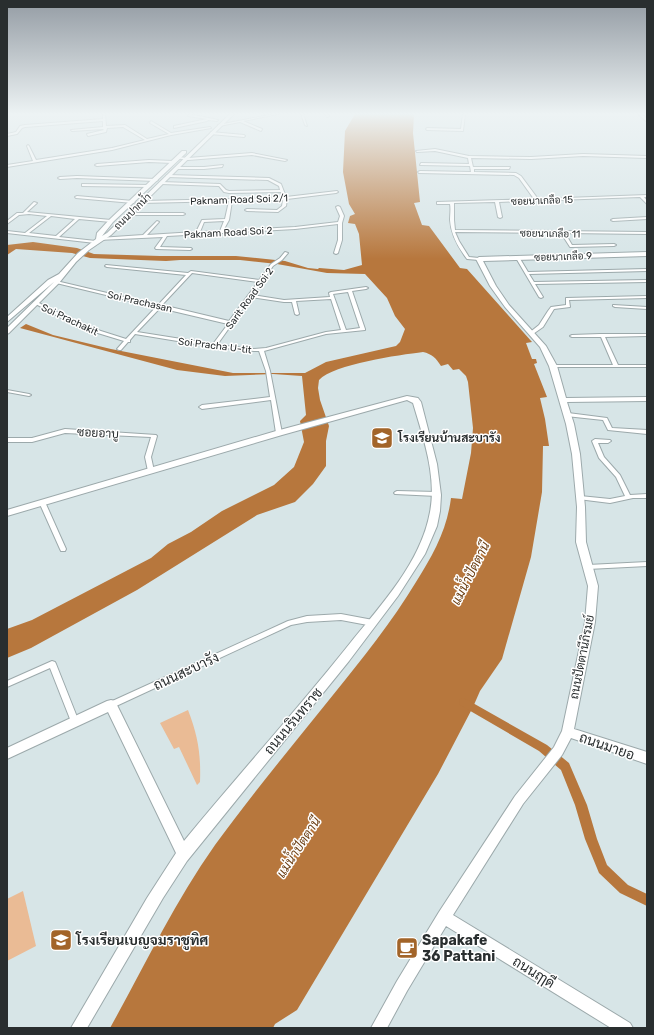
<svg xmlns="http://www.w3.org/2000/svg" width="654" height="1035" viewBox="0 0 654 1035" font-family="Rubik,Sarabun,sans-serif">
  <rect width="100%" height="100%" fill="#d7e5e7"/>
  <path fill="#eabb95" d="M188 710C198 736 201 754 200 782L197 785 179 747 174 749 160 723Z
    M23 891 36 946 7 961V899Z"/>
  <path fill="#b7773d" d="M355 114H414L413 133 420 202 414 203 422 225 429 226 460 268 467 269 532 342 526 343 532 359H536L537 363 534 364 547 397 540 398 545 419 549 446H543L542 492 531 557 502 659 480 691 473 707 438 774 297 1010 275 1024 273 1028H110C144 967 174 903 215 845 252 794 293 745 333 695 362 659 392 622 416 582 433 555 447 530 451 498L462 499 471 453 473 428 468 382 466 376 459 369 453 370 448 364 441 366C436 358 432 354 423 352 399 355 334 364 319 380L318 388 320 400 329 426 326 441V466L313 484 295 502 257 515 137 590 31 648 7 658V629L32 620 151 558 168 544 191 532 222 511 274 485 294 467 304 442 300 421 306 415 302 376 273 374 225 376 177 370 20 328 26 324 53 335 111 349 233 373H305L326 362 396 346 400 342 405 329 395 316 387 298 365 274 327 273 277 264 240 260H180L166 261 90 258 72 253 16 249 7 255V245L33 242 77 248 94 254 160 256H236L285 261 308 268 318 269 319 268 344 270 362 265 359 234 355 224 348 223 350 216 355 214 349 204 343 172 345 131Z"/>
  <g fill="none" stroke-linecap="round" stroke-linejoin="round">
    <path fill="#b7773d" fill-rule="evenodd" d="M464 698 547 745 569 763 587 805 597 839 607 865 628 885 647 894V906L620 893 599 873 585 839 575 805 561 770 539 751 460 705 459 702 460 699Z"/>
    <g stroke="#9ca9ab" stroke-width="2">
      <path id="street" d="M103 114H105L106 126 125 125 147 139 169 134 150 123 151 121 171 133 210 127 211 128 171 135 112 150 7 167V165L33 161 27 146 28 145 29 146 36 160 112 148 145 140 123 127 107 128 106 132 88 136 87 134 104 130 103 129 72 131 71 130 103 127V121L25 127 22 128 17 134 7 136V134L16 132 20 126 25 125 103 119Z
        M189 114 218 120 217 121 208 120 207 121 174 128V126L207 119 188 116Z
        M274 114H278L243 121 262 129 261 131 240 122 219 126 218 125Z
        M301 114H303L307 126 305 125Z
        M325 114H327L329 116 327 117Z
        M463 114H465L463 131 427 130 426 129 427 128 461 129Z
        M211 132 244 135 245 136 244 137 210 134Z
        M435 149 469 156 531 157 583 154 647 156V158L583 156 531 159 471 158 473 167H510L509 169H474V172L516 173 521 176 538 199 647 195V197H644L647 201V204L640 197 499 202 502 217 500 218 498 217 495 202 454 203V220L455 230 647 232V234L565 233 572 245 614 244 616 245 614 246 571 247H570L561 233 455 232 459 241 469 257 479 258 481 259 479 260 467 259C458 247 451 235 450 220 450 215 451 209 450 204H437V202L534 199 519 178 514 175 419 173 418 172 420 171 471 172 470 166 420 165 421 163 469 164 468 158 435 151 417 152 416 151Z
        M252 153 287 160 285 161 252 155 188 160 176 158 178 157 188 158Z
        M149 160 173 161 175 162 173 163 149 162 97 166 95 165 97 164Z
        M223 165 222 167 204 169H177L175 168 177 167H204Z
        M168 175 269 178 281 184 286 197 337 191 338 192 336 193 287 199 286 206 278 212 247 211 245 210 247 209 277 210 282 206 283 200 232 201 229 220 223 231 295 227 338 222 340 216 336 207 338 206 340 207 344 216 342 223V240L338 253 336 254 334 253 338 240V224L295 229 167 236 160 247 191 248 192 249 190 250 156 249 155 248 163 237 98 240V238H99L143 235 157 221 159 222 158 223 147 235 196 232 202 220 225 219 229 201 141 203 140 202 142 201 284 198 281 192 229 193 224 192 219 186 161 184 159 183 161 182 220 184 226 190 229 191 280 190 279 186 268 180 167 177 166 176ZM224 221 220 231 200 232 204 222Z
        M77 176 156 179 158 180 156 181 77 178 60 179 58 178 60 177Z
        M83 184 149 185 151 186 149 187 82 186V184Z
        M77 196 133 201 135 202 133 203 76 198 75 197Z
        M34 202 37 203 27 212 111 220 113 221 111 222 79 219 59 237 96 241 97 242 95 243 7 233V231L25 233 47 216 29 214 19 215 7 224V221L17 213H23ZM51 216 75 219 56 236 29 233Z
        M130 213H183L185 214 183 215H129L128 214Z
        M647 217V219L613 221 611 220 613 219Z
        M285 252 288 253 282 260 273 266 253 295 284 300 330 297 329 293 331 292 366 287 368 288 366 289 352 291 365 329V330L326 334 264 351 270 371 282 433 279 435 276 433 271 400 202 409 199 407 202 405 270 397 266 371 259 351H254L214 347 135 334 130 340V342H128L121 350H119L117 349 124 341 78 327 34 303 37 302 82 325 126 339 156 307 52 282V280L158 305 186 275 107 267 105 266 106 265 188 273 191 271 259 280 271 264 280 258ZM192 273 258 282 229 321 162 305ZM348 292 360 328 346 330 333 294ZM251 297 284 302H292L295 314 297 315 299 314 296 301 331 299 341 330 326 332 266 348 254 349 217 345ZM160 308 228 324 213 344 137 332Z
        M517 257H519L528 272 647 269V271L529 274 534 282 647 280V282L535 284 543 297 541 298 539 297 516 258Z
        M647 296V298L569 300 570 307 554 309 543 327 533 334H531L529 333 539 325 548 311 551 307 566 305V298Z
        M613 305 647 307V309L615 307 613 306Z
        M600 334H647V336L605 337 618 365H647V367H553L551 366 553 365H613L601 337H572L570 336 572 335Z
        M7 390 29 394 31 395 29 396 7 392Z
        M568 413 607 418 612 428 647 430V434L608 430 603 420 566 416 565 415Z
        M65 429 156 435 157 436 151 457 154 471 151 473 148 471 145 457 151 437 65 433 32 442H7V438H32Z
        M595 439 610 440 611 441 608 443H598L604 457 620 475 630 495 647 494V498H633L610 503 578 499 577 498 580 496 610 499 625 496 616 477 599 458 592 441Z
        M397 491 437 492 440 494 437 496 395 494 394 493 395 492Z
        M42 500 45 502 66 549 65 551H61L60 549 39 502Z
        M647 562V566L588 569H586L585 567 586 565H588Z
        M341 614 373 620 375 621 376 623 375 625 373 626 341 620 307 622 291 625 114 707 111 708 108 707 107 705 108 703 288 621 307 616Z
        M52 661 55 662 56 664 79 722 78 724 75 725 72 724 50 668 7 687V681Z"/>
    </g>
    <g stroke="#9ca9ab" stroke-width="2">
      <path id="secondary" d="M230 114H234L111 235 89 250 76 262 59 283 9 333 7 334V328L55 281 7 322V317L48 280 59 274 78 253 96 239 97 233 109 220 182 151H186V153L113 222 102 236 107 233Z
        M638 114H642L647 119V122Z
        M647 252V256L483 261 496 286 509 305 546 346 557 366 566 398 647 397V401L567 402 574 424 580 454 585 507 586 542 598 586 595 622 574 729 647 752V764L571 738 562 755 523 804 453 915 630 1023 633 1028H611L446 926 407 991 387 1028H371L397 981 439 912 515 796 554 747 562 731 585 622 588 586 576 542 577 507 572 454 566 424 549 366 540 347 505 307 490 286 476 259 479 257Z
        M407 396 418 398 421 402 437 464 441 495 440 511 437 526 425 554 398 596 349 661 187 861 163 898 87 1028H71L147 898 176 853 108 712 7 759V748L107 701 111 700 115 701 184 841C239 774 297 710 351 642 382 604 421 562 430 512 437 476 423 437 413 403L407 400 282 435 7 516V510L276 431Z"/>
    </g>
    <use href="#street" fill="#fff" fill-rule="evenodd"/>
    <use href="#secondary" fill="#fff" fill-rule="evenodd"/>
  </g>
  <linearGradient id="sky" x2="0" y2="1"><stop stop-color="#949ca4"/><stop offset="0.44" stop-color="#edf3f4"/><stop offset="1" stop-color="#edf3f4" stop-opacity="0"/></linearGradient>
  <rect width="654" height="259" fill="url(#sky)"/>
  <defs>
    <g id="school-square" transform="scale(1.15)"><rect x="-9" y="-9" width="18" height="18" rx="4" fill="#a26429" stroke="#fff"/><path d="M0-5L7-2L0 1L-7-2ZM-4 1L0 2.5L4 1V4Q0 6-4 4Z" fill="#fff"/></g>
    <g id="cafe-square" transform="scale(1.15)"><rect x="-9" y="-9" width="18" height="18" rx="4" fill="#a26429" stroke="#fff"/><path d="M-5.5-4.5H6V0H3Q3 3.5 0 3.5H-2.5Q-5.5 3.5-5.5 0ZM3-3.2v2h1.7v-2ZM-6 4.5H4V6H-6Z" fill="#fff"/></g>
  </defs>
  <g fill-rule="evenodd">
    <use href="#school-square" x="382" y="438"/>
    <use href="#school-square" x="61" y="940"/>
    <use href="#cafe-square" x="407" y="948"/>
  </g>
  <g text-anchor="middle" stroke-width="3" stroke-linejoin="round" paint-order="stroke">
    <g font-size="10" fill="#292e2f" stroke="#fff">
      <text transform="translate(239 199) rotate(-2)" y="4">Paknam Road Soi 2/1</text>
      <text transform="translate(542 200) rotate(-2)" y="4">ซอยนาเกลือ 15</text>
      <text transform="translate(132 211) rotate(-44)" y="4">ถนนปากน้ำ</text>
      <text transform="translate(228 232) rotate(-3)" y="4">Paknam Road Soi 2</text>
      <text transform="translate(550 233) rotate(1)" y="4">ซอยนาเกลือ 11</text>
      <text transform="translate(563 256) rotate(-2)" y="4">ซอยนาเกลือ 9</text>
      <text transform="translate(249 298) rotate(-54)" y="4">Sarit Road Soi 2</text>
      <text transform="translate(140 301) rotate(13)" y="4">Soi Prachasan</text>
      <text transform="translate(70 319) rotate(25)" y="4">Soi Prachakit</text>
      <text transform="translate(215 345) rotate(7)" y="4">Soi Pracha U-tit</text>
    </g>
    <g font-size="12" fill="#292e2f" stroke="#fff">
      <text transform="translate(98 433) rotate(3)" y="4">ซอยอาบู</text>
      <text transform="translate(582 657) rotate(-79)" y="4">ถนนปัตตานีภิรมย์</text>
    </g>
    <g font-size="12" font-weight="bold" fill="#292e2f" stroke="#fff" text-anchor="start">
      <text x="398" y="442">โรงเรียนบ้านสะบารัง</text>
    </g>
    <g font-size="13" font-style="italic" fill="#6e4116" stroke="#fff">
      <text transform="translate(470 573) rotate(-63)" y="5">แม่น้ำปัตตานี</text>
      <text transform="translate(298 847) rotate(-57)" y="5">แม่น้ำปัตตานี</text>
    </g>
    <g font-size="14" fill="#292e2f" stroke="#fff">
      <text transform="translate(186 671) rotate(-25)" y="5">ถนนสะบารัง</text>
      <text transform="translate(293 721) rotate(-50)" y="5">ถนนนรินทราช</text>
      <text transform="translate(607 746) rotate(19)" y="5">ถนนมายอ</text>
      <text transform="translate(534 972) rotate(32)" y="5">ถนนฤๅดี</text>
    </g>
    <g font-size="14" font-weight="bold" fill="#292e2f" stroke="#fff" text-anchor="start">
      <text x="76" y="945">โรงเรียนเบญจมราชูทิศ</text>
      <text x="422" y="945">Sapakafe<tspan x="422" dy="16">36 Pattani</tspan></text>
    </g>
  </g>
  <rect width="654" height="1035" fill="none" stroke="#292e2f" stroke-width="16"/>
</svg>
